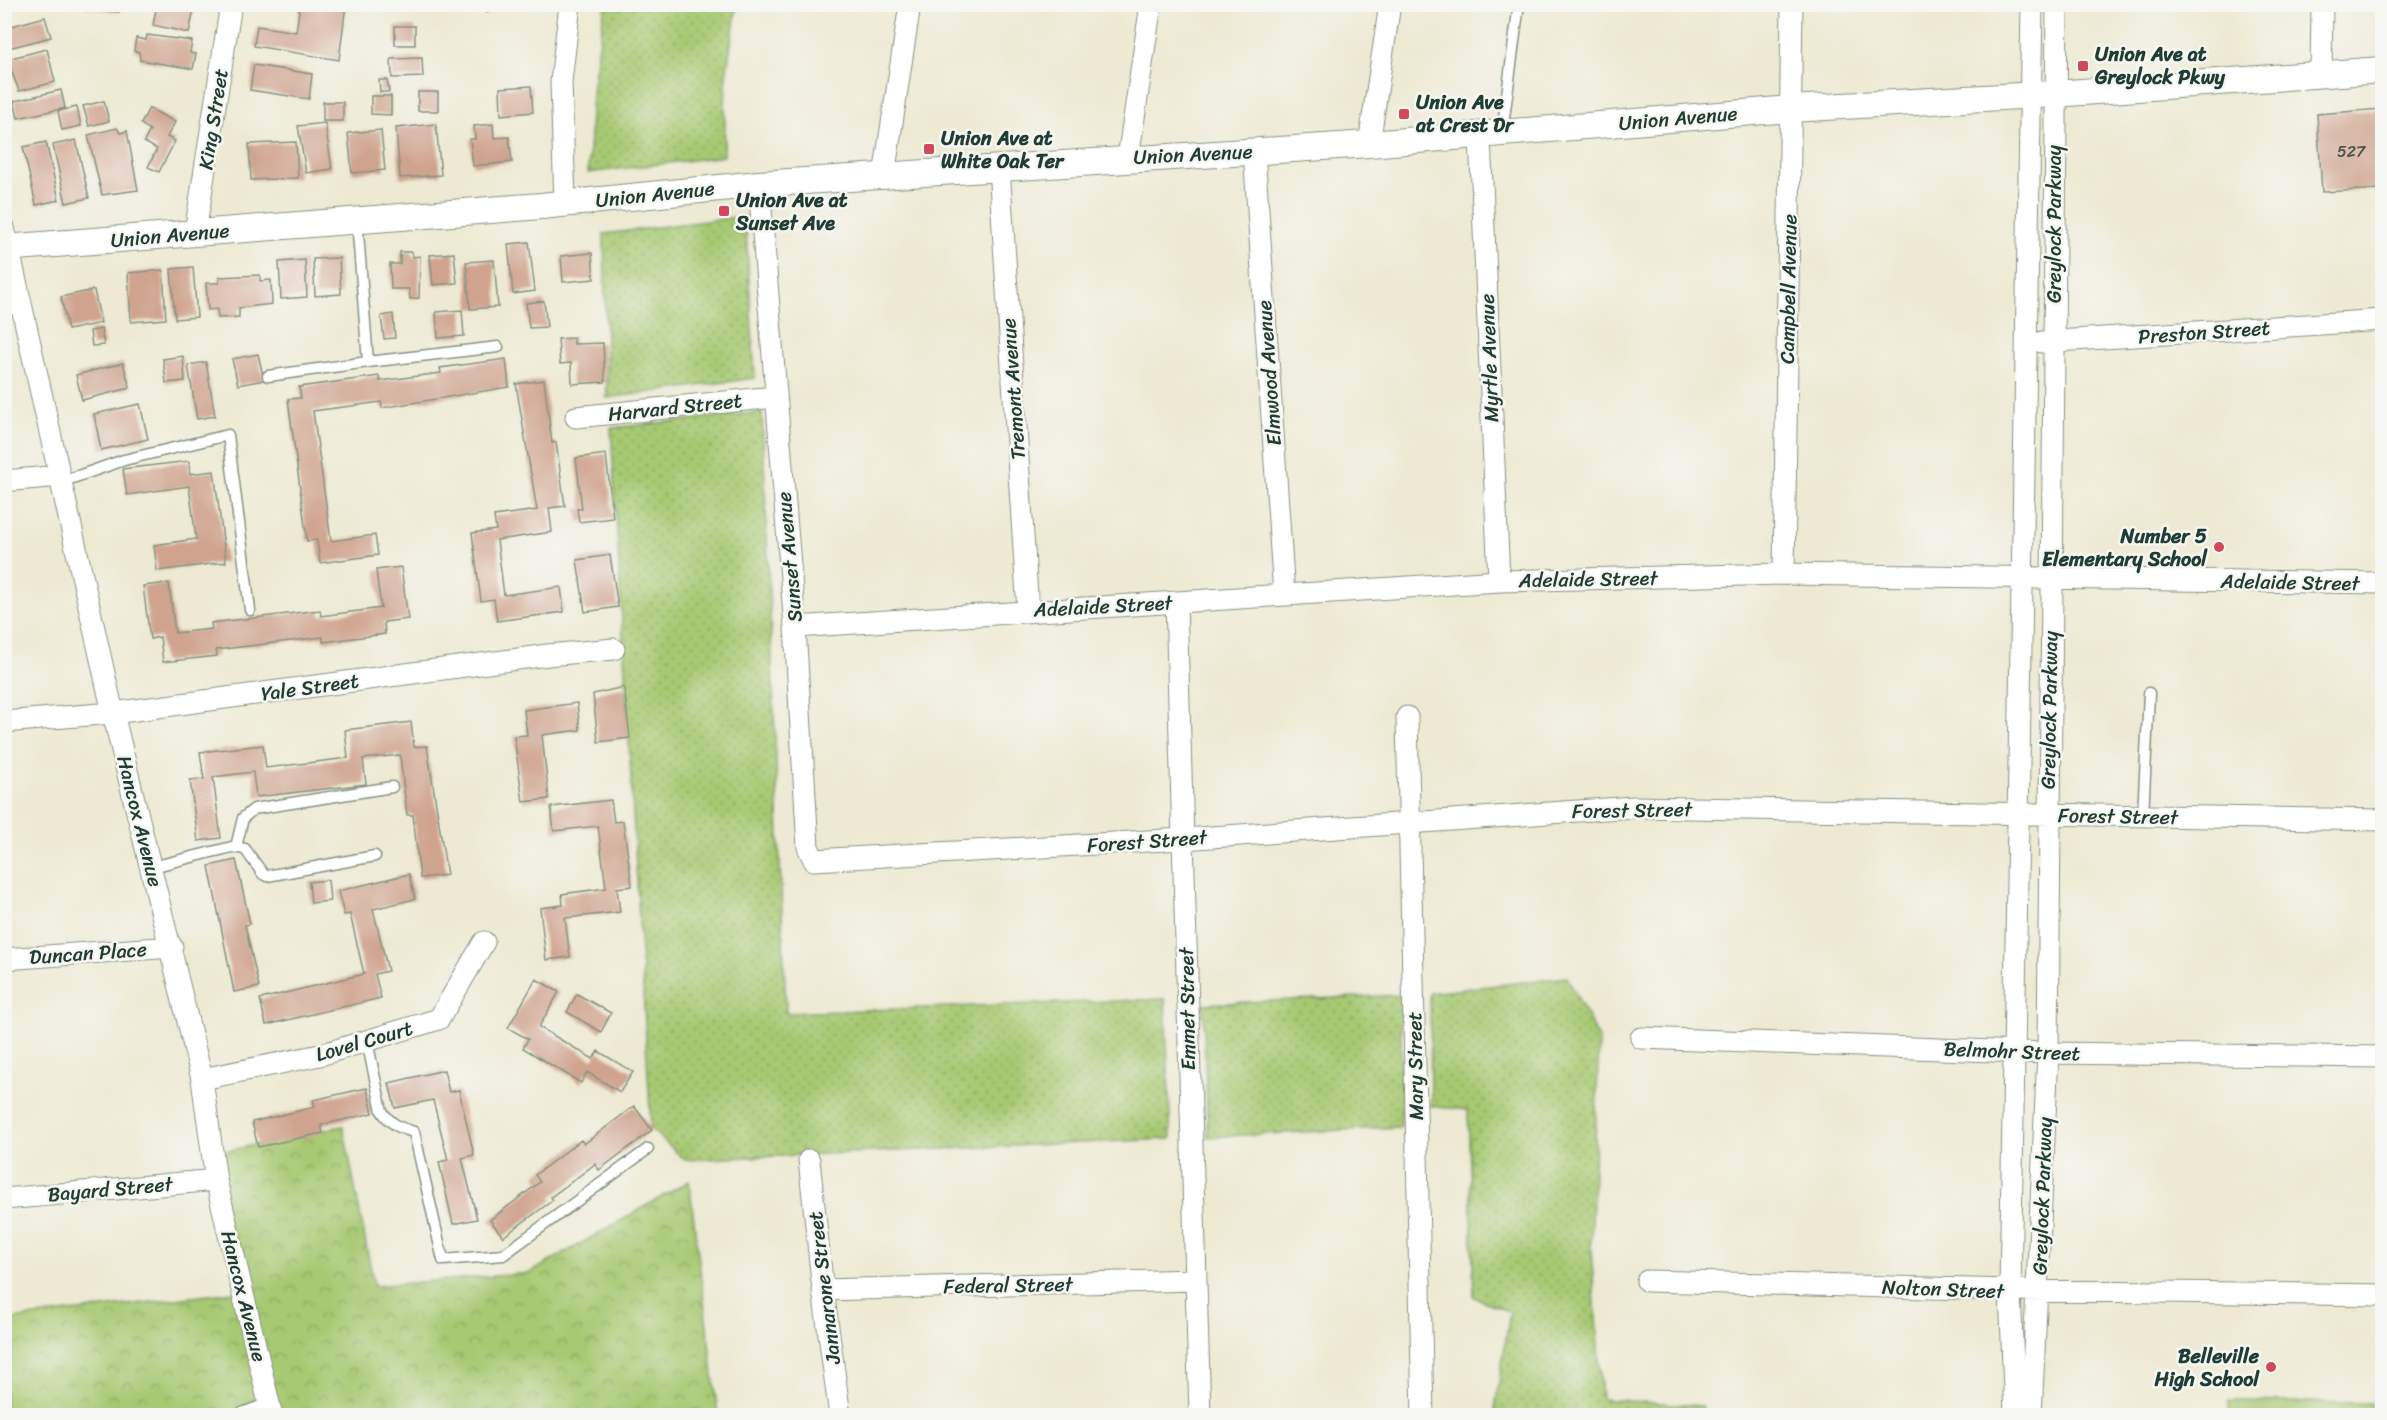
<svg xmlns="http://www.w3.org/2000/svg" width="2387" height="1420" viewBox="0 0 2387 1420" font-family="Sriracha,sans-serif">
  <defs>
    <pattern id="grass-dots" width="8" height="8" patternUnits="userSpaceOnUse" patternTransform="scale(1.5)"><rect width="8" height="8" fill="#a7c972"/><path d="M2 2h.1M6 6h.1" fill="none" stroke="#87a45e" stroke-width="1.8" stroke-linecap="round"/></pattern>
    <pattern id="park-crowns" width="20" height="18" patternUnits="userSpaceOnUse" patternTransform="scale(1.5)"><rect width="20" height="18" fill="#a7c972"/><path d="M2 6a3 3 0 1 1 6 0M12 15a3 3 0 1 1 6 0" fill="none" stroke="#87a45e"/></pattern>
  </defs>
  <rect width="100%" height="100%" fill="#f6f6f2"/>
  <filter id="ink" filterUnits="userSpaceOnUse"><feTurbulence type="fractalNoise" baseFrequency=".0167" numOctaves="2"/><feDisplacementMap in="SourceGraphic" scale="12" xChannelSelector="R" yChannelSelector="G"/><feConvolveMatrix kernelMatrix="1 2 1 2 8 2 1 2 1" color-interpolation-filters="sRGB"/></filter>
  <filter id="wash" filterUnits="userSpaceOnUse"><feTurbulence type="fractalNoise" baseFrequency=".008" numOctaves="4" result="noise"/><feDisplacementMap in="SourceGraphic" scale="24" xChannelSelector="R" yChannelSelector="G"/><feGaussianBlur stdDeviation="1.35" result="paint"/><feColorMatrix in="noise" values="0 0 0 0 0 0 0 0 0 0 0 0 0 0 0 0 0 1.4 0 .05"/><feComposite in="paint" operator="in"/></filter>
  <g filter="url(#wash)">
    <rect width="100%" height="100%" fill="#ede9d2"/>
    <path fill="url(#grass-dots)" stroke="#638353" stroke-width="1.5" d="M605 5H737L726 76 724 156 588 173 592 92Z
      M745 216 755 378 607 398 604 234Z
      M762 412 786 1013 1165 999 1171 1139 685 1160 651 1129 611 428Z
      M1567 977 1599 1039 1591 1249 1602 1399 1703 1406 1701 1415H1494L1510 1312 1474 1297 1468 1110 1431 1106 1430 993Z
      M1401 995V1127L1208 1137 1203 1004Z"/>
    <path fill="url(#park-crowns)" stroke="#638353" stroke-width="1.5" d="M343 1126 374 1286 530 1273 689 1181 718 1415H5L4 1320 242 1291 212 1154Z"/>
    <path fill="#a7c972" stroke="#638353" stroke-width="1.5" d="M2229 1401 2371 1403V1415H2229Z"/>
    <g id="blocks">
      <path fill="#cfa38d" d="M84 4H120L119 12 84 7Z
        M157 4H195L189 33 153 25Z
        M300 4H346L339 60 254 46 257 26 296 32Z
        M459 4H490L489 12 459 7Z
        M45 17 51 37 5 49 4 28Z
        M395 26H415V45H395Z
        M147 35 192 41 190 53 196 54 193 69 140 60 139 52 134 51 136 38 146 40Z
        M47 49 55 82 19 91 7 59Z
        M422 58 423 77 392 78 391 59Z
        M254 65 312 74 309 99 250 90Z
        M379 80H387L389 92H380Z
        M531 86 533 112 501 115 500 88Z
        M61 90 65 108 18 118 14 101Z
        M418 92H438V111H418Z
        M371 96H391V115L371 114Z
        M104 101 109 121 89 126 83 106Z
        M323 102H343V121H323Z
        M77 107 81 126 62 130 58 111Z
        M149 108 175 122 167 137 175 141 159 172 148 167 157 149 144 142 150 130 141 124Z
        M2382 109V189L2322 192 2317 114Z
        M325 123 332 169 306 173 298 126Z
        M436 124 441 175 400 178 396 128Z
        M493 124 494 138 509 137 512 162 473 166 470 139H475L474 126Z
        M117 128 120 133 127 131 138 190 102 195 88 135Z
        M381 130 385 170 352 173 348 133Z
        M76 140 89 198 66 203 53 145Z
        M46 142 59 200 36 205 23 147Z
        M296 142 298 178 251 180 249 144Z
        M529 242 535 291 513 294 508 244Z
        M400 252H412L413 257 420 256 419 298 410 299 409 289H391L390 264H400Z
        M454 253 457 283 433 285 430 255Z
        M592 253 594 279 563 282 561 256Z
        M339 258 341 294 315 296 313 259Z
        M305 260 307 297 281 299 279 262Z
        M494 260 498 307 470 309 466 262Z
        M193 267 197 317 175 319 171 269Z
        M163 270 166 319 131 322 128 273Z
        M260 275V281L271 280 272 304 239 308V317L218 318 217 309 208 310 206 283H219V277Z
        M94 290 101 323 68 330 61 297Z
        M544 301 547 327 529 328 526 303Z
        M462 310 464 336 438 338 436 312Z
        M393 314 395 338 384 339 381 316Z
        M101 329 104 345 92 346 90 331Z
        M574 338V344L603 343 605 382 572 384 571 363 560 364 558 339Z
        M258 354 264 380 238 385 232 359Z
        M183 356 185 381 166 383 163 359Z
        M506 359 509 387 382 408 381 402 313 411 331 541 375 535 378 555 320 563 317 540 307 541 288 399 301 398 299 387 379 376 380 381 441 373 440 368Z
        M206 362 215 416 197 419 188 365Z
        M123 363 130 388 82 400 76 375Z
        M544 380 552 443 556 442 565 506 549 508 552 532 497 540 504 595 561 587 564 612 497 621 494 599 481 601 472 533 496 530 494 516 537 510 516 384Z
        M140 404 148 439 101 450 94 414Z
        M606 454 613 518 579 522 577 509H582L576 458Z
        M189 461 190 474 214 471 226 562 157 571 154 545 196 539 189 486 127 495 123 469Z
        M610 555 618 607 585 612 577 560Z
        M401 567 408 619 384 622 385 634 323 642V637L216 650 217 656 163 662 160 637 150 639 143 586 169 583 175 633 212 629 211 623 320 610 321 616 381 608 376 570Z
        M624 687 630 738 598 742 593 694Z
        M577 703 580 730 542 735 549 799 523 802 514 736 527 735 524 710Z
        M411 722 414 747 427 746 447 875 420 878 413 815H407L400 755 363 759 366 784 256 797 253 772 213 777 221 838 198 841 190 780 204 779 200 752 263 745 266 768 348 758 345 730Z
        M611 800 614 822 623 821 632 886 617 888 620 912 565 918 570 957 546 960 540 908 563 905 562 894 606 888 598 826 554 831 551 807Z
        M236 860 250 924 245 925 259 987 234 992 209 866Z
        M409 874 415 899 373 909 388 971 375 974 381 998 266 1025 260 999 364 974 350 914 344 915 338 891Z
        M328 880 330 901 311 903 309 882Z
        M536 979 559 992 539 1027 593 1059 598 1051 633 1072 620 1092 587 1072 581 1083 523 1048 528 1039 508 1028Z
        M577 994 611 1013 601 1032 567 1012Z
        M444 1070 449 1092 459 1090 474 1155 462 1158 477 1219 453 1224 439 1162 448 1160 433 1100 395 1108 389 1083Z
        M367 1088 373 1113 321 1125 323 1133 258 1147 252 1122 315 1107 313 1100Z
        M634 1106 652 1130 599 1170 595 1164 551 1197 553 1200 503 1237 490 1220 540 1182 535 1175 581 1140 584 1144Z"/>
    </g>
  </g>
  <g filter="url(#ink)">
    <use href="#blocks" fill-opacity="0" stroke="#869383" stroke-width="1.5"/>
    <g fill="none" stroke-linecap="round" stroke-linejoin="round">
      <g stroke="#869383" stroke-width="13">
        <path id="service" d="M1502 133 1519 4
          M368 362 498 347
          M268 376 368 362 357 220
          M61 482 124 460 228 435 250 610
          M2143 816 2149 693
          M236 847 243 818 254 809 392 787
          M152 867 232 847 245 849 263 874 267 876 375 856
          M367 1041 382 1111C390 1124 400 1128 414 1132L443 1260 503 1255 648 1149
          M234 1416 269 1403"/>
      </g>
      <g stroke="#869383" stroke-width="23">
        <path id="minor" d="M2321 75 2322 4
          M1480 136 1499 581
          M1369 144 1390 4
          M1254 151 1284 595
          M1128 158 1151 4
          M999 167 1028 611
          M884 176 910 4
          M759 184 795 627 808 847 814 860 1183 839 1634 807 2382 820
          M565 203 561 82 570 4
          M4 228 113 713 202 1079 216 1180 272 1416
          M195 233 231 4
          M2042 342 2382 320
          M576 417 775 397
          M4 481 60 476
          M1784 574 1792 4
          M1176 602 1200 1416
          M795 627 1499 581 1784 574 2382 583
          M1407 717 1423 1416
          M4 722 113 713 548 655 614 649
          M4 959 172 947
          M1641 1038 2048 1053 2382 1057
          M202 1079 320 1055 439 1019 484 942
          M809 1160 823 1290 840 1416
          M4 1199 216 1180
          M1647 1281 2010 1290 2382 1295
          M823 1290 1194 1280
          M2015 1416 2010 1290 2032 4
          M2031 1416 2048 1053 2057 4"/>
      </g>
      <g stroke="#869383" stroke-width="28">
        <path id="tertiary" d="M4 248 541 206 759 184 1369 144 1790 109 2055 94 2382 70"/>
      </g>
      <use href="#service" stroke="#fff" stroke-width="10"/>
      <use href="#minor" stroke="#fff" stroke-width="21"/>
      <use href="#tertiary" stroke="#fff" stroke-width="26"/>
    </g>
  </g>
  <g fill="#d1495b" stroke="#f6f6f2" stroke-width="2">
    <rect x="2077" y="60" width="12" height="12" rx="3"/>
    <rect x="1398" y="108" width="12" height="12" rx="3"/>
    <rect x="923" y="143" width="12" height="12" rx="3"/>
    <rect x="718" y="205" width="12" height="12" rx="3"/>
    <circle cx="2219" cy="547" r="6"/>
    <circle cx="2271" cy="1367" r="6"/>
  </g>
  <g text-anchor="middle" stroke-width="5" stroke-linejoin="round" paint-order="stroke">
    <g font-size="16" fill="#4b564a">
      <text x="2351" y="157">527</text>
    </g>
    <g font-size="20" font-weight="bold" fill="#1f3d34" stroke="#f6f6f2" text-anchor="start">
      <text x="2095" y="61">Union Ave at<tspan x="2095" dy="23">Greylock Pkwy</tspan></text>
      <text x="1416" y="109">Union Ave<tspan x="1416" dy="23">at Crest Dr</tspan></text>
      <text x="941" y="145">Union Ave at<tspan x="941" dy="23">White Oak Ter</tspan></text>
      <text x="736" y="207">Union Ave at<tspan x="736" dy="23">Sunset Ave</tspan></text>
      <text x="2207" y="543" text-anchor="end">Number 5<tspan x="2207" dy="23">Elementary School</tspan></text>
      <text x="2259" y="1363" text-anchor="end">Belleville<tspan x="2259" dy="23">High School</tspan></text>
    </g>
    <g font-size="20" fill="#1f3d34" stroke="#f6f6f2">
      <text transform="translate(1678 118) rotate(-5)" y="7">Union Avenue</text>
      <text transform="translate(213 119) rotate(-81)" y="7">King Street</text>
      <text transform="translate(1193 154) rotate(-3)" y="7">Union Avenue</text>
      <text transform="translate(655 194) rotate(-6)" y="7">Union Avenue</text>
      <text transform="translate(2054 224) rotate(-90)" y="7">Greylock Parkway</text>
      <text transform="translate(170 235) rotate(-5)" y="7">Union Avenue</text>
      <text transform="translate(1788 289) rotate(-89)" y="7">Campbell Avenue</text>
      <text transform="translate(2204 332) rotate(-4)" y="7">Preston Street</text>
      <text transform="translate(1489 358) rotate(-92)" y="7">Myrtle Avenue</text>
      <text transform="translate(1269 373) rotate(-94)" y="7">Elmwood Avenue</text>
      <text transform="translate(1013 389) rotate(-94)" y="7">Tremont Avenue</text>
      <text transform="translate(675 407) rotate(-6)" y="7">Harvard Street</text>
      <text transform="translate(789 557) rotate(-95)" y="7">Sunset Avenue</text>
      <text transform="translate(1588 579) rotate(-1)" y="7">Adelaide Street</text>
      <text transform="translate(2290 582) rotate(1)" y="7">Adelaide Street</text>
      <text transform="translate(1103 606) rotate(-3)" y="7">Adelaide Street</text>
      <text transform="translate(310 687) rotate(-8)" y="7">Yale Street</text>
      <text transform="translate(2049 710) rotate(-89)" y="7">Greylock Parkway</text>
      <text transform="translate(1632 810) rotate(-1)" y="7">Forest Street</text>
      <text transform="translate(2118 816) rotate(1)" y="7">Forest Street</text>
      <text transform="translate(140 821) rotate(76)" y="7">Hancox Avenue</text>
      <text transform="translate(1147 841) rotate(-4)" y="7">Forest Street</text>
      <text transform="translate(88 953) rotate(-4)" y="7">Duncan Place</text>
      <text transform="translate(1187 1009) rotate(-91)" y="7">Emmet Street</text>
      <text transform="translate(364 1041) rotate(-16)" y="7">Lovel Court</text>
      <text transform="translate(2012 1051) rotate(2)" y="7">Belmohr Street</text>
      <text transform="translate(1415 1066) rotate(-91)" y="7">Mary Street</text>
      <text transform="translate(110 1189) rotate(-5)" y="7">Bayard Street</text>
      <text transform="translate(2042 1196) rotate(-88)" y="7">Greylock Parkway</text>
      <text transform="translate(1008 1285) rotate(-1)" y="7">Federal Street</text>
      <text transform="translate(824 1288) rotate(-97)" y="7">Jannarone Street</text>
      <text transform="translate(1943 1289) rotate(2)" y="7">Nolton Street</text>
      <text transform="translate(244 1296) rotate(76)" y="7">Hancox Avenue</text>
    </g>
  </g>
  <rect width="2387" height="1420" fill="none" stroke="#f6f6f2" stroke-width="24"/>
</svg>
